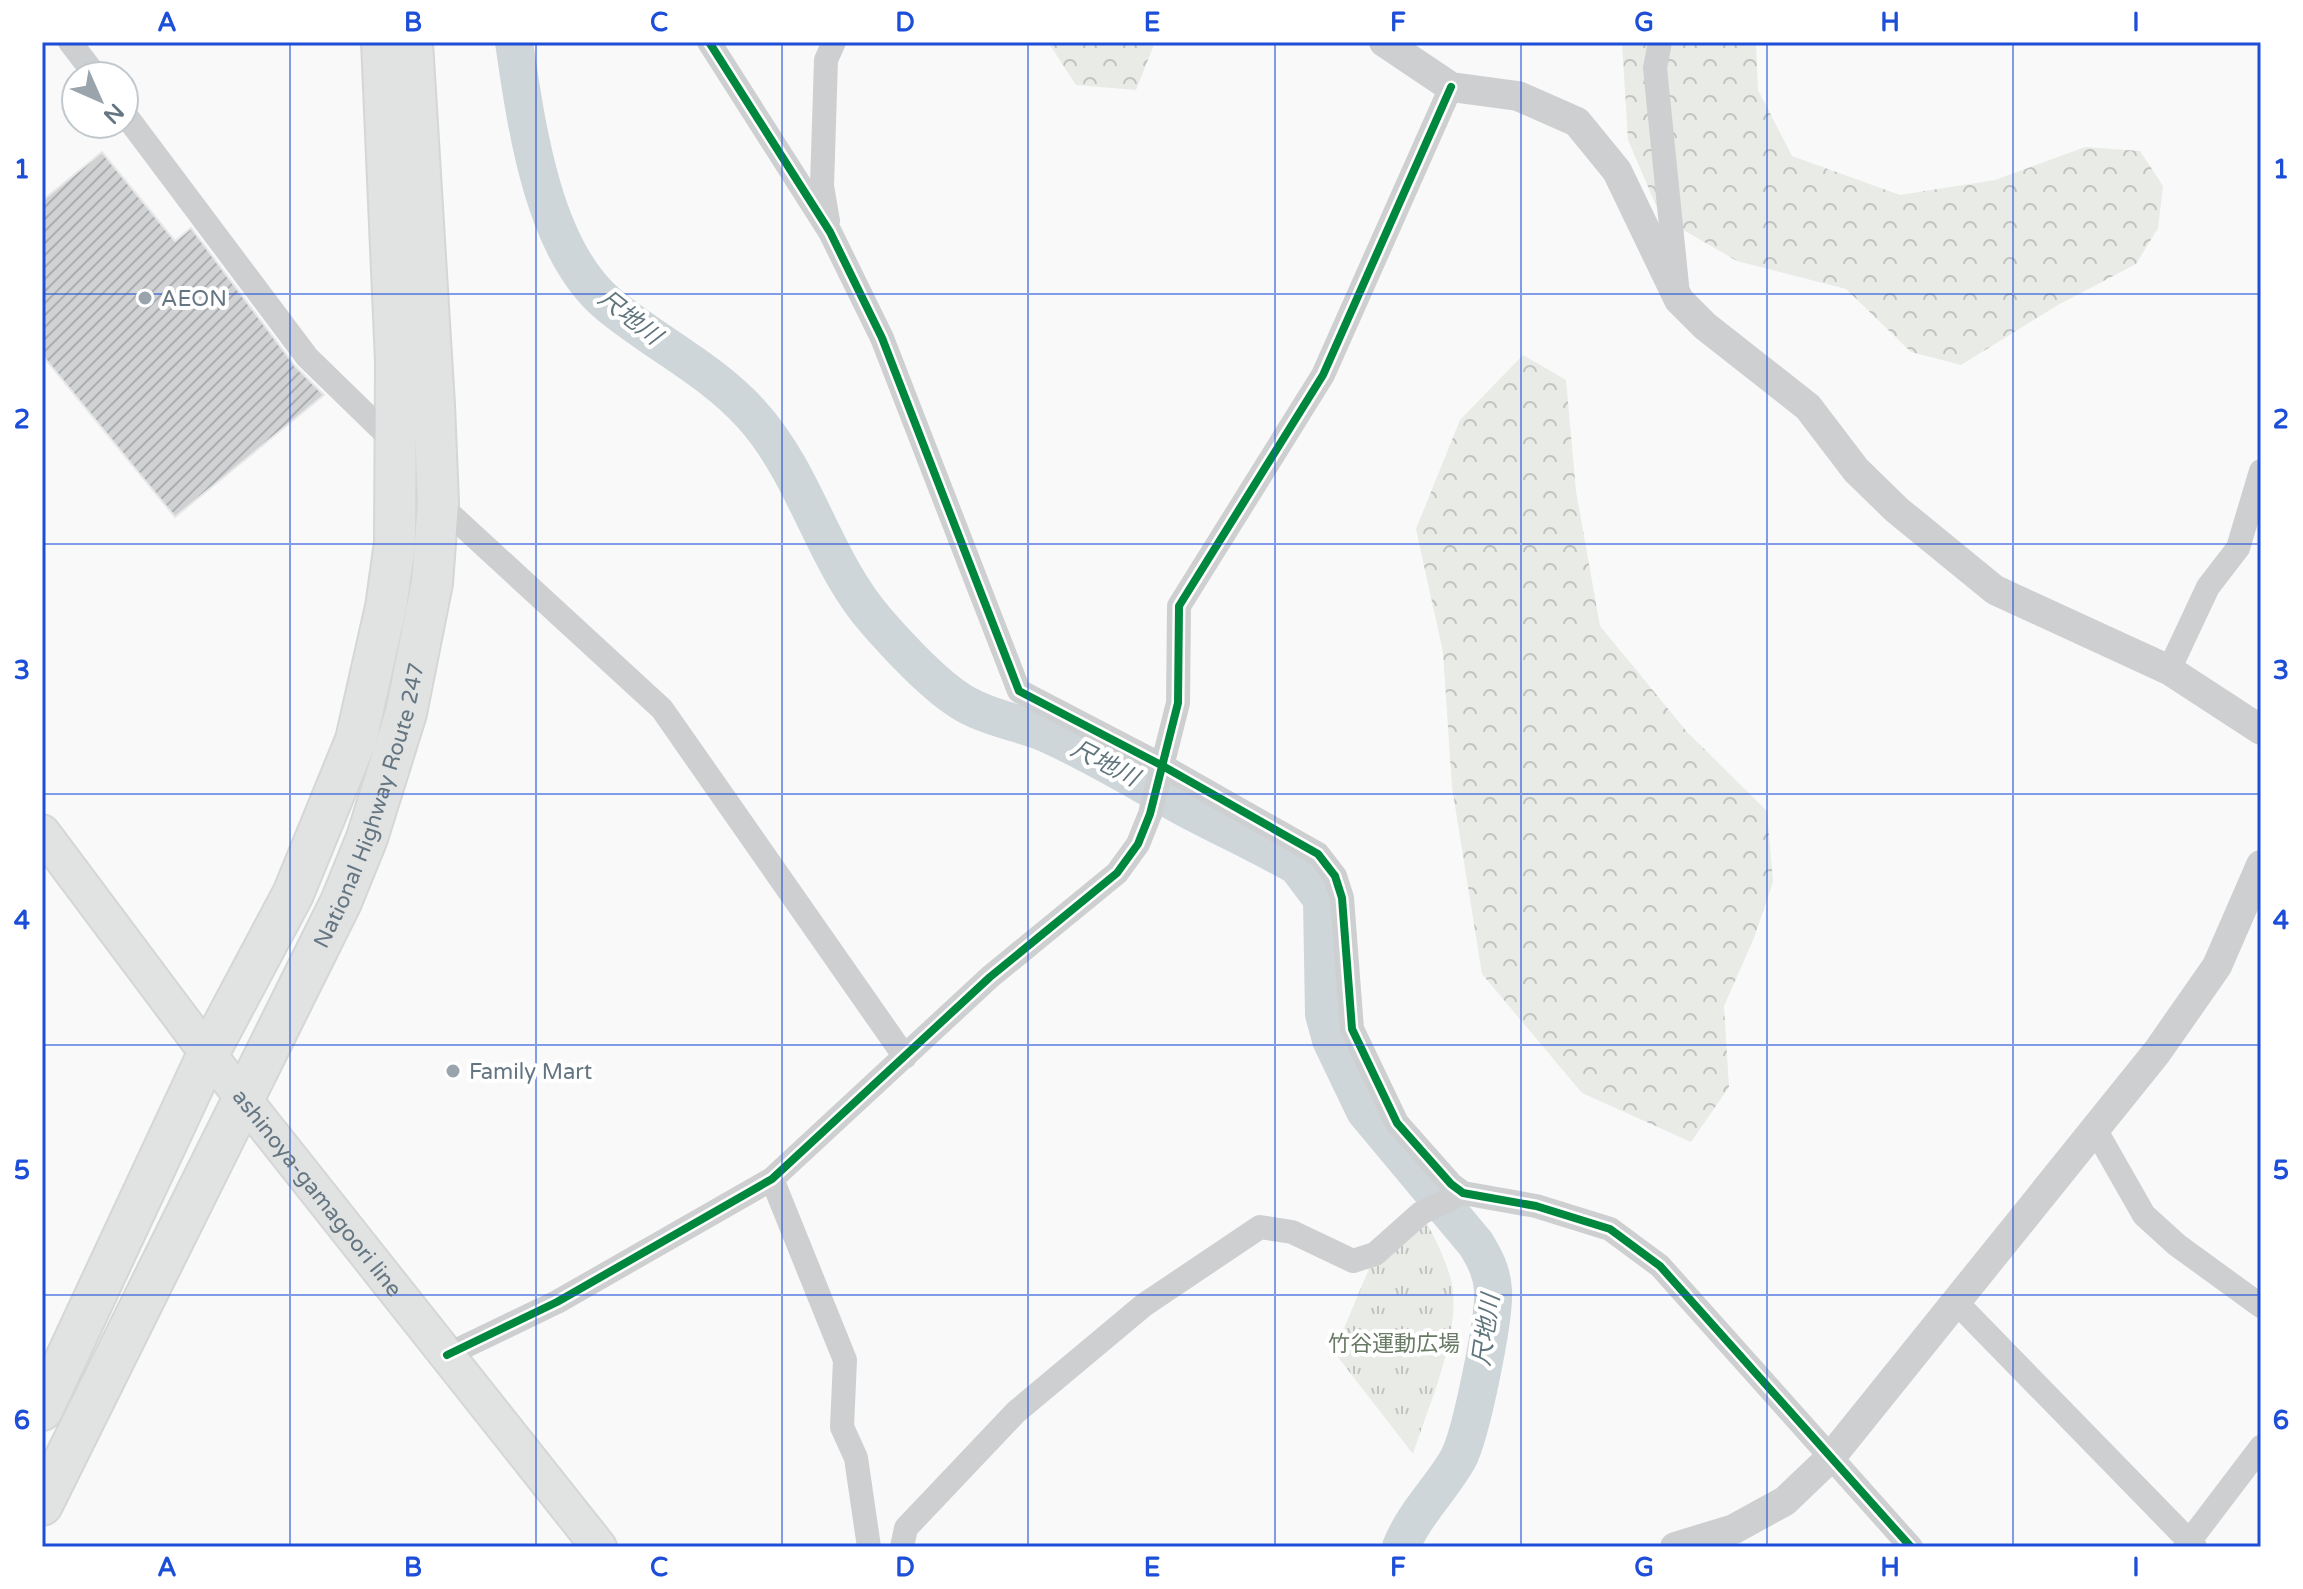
<svg xmlns="http://www.w3.org/2000/svg" width="2303" height="1589" viewBox="0 0 2303 1589" font-family="'Varela Round','Noto Sans JP',sans-serif">
  <defs>
    <pattern id="forest-crowns" width="20" height="18" patternUnits="userSpaceOnUse" patternTransform="scale(2)"><rect width="20" height="18" fill="#e8ebe6"/><path d="M2 6a3 3 0 1 1 6 0M12 15a3 3 0 1 1 6 0" fill="none" stroke="#c0c3c0"/></pattern>
    <pattern id="park-tufts" width="24" height="20" patternUnits="userSpaceOnUse" patternTransform="scale(2)"><rect width="24" height="20" fill="#e8ebe6"/><path d="M3 7l-1-3M5 7V3M7 7l1-3M15 17l-1-3M17 17v-4M19 17l1-3" fill="none" stroke="#c0c3c0"/></pattern>
    <pattern id="building-hatch" width="6" height="6" patternUnits="userSpaceOnUse" patternTransform="scale(2)"><rect width="6" height="6" fill="#d0d2d3"/><path d="M-1 1l2-2M0 6l6-6M5 7l2-2" fill="none" stroke="#acafb1"/></pattern>
  </defs>
  <rect width="100%" height="100%" fill="#f9f9f9"/>
  <path fill="url(#forest-crowns)" d="M1048 42H1155L1136 90 1076 85Z
    M1622 42H1756L1758 90 1792 156 1900 195 1995 180 2085 147 2140 151 2163 186 2158 228 2136 264 2058 305 1961 365 1911 352 1846 289 1737 261 1661 217 1628 140Z
    M1523 355 1566 380 1576 491 1600 626 1688 733 1767 811 1773 882 1754 938 1724 1006 1729 1087 1691 1142 1582 1093 1482 974 1452 787 1443 652 1416 529 1460 420Z"/>
  <path fill="url(#park-tufts)" d="M1424 1218C1435 1238 1445 1258 1451 1280 1463 1330 1428 1407 1413 1454L1334 1352 1373 1259Z"/>
  <g fill="none" stroke-linecap="round" stroke-linejoin="round">
    <path stroke="#ced6d9" stroke-width="38" d="M514 42C526 123 542 248 608 304 655 343 712 370 752 415 807 476 823 561 877 622 899 647 941 693 971 707 994 719 1021 723 1045 733 1095 755 1141 784 1189 810 1225 829 1262 846 1297 866L1322 899 1324 1014 1331 1040 1365 1111 1476 1244C1485 1259 1492 1272 1493 1290 1495 1317 1471 1435 1458 1459 1441 1489 1414 1514 1401 1547"/>
  </g>
  <path fill="url(#building-hatch)" stroke="#e8e8e8" stroke-width="2" d="M102 152 175 241 191 228 295 366 324 395 175 517 42 355V201Z"/>
  <g fill="none" stroke-linecap="round" stroke-linejoin="round">
    <g stroke="#d5d6d7" stroke-width="38">
      <g id="secondary">
        <path id="s1" d="M42 832 208 1054 599 1547"/>
      </g>
    </g>
    <g stroke="#d5d6d6" stroke-width="44">
      <g id="trunk">
        <path d="M42 1410 208 1054 293 894 356 740 386 607 395 543 396 362 382 42"/>
        <path id="s2" d="M42 1505 341 902 367 838 406 713 432 583 438 503 434 405 412 42"/>
      </g>
    </g>
    <path stroke="#cecfd0" stroke-width="24" d="M70 42 96 76
      M709 42 830 232 882 338 1019 691 1161 765 1318 854 1335 876 1342 898 1352 1029 1397 1123 1451 1184 1463 1193 1536 1206 1610 1229 1660 1266 1911 1547
      M1660 42 1655 68 1677 285
      M124 113 307 357 383 431 398 437
      M828 221 822 186 826 60 834 42
      M438 503 662 709 905 1057
      M2169 670 2208 587 2238 548 2261 471
      M2095 1129 2144 1215 2177 1245 2261 1306
      M772 1179 845 1360 842 1427 856 1458 869 1547
      M1956 1302 2195 1547
      M447 1355 557 1302 772 1179 990 977 1117 873 1138 844 1150 814 1178 703 1179 606 1323 375 1451 87
      M902 1547 906 1528 1016 1412 1144 1305 1260 1227 1292 1232 1353 1261 1375 1254 1421 1213 1463 1193
      M2185 1547 2261 1447"/>
    <path stroke="#cecfd0" stroke-width="30" d="M1384 42 1451 87 1518 96 1577 122 1617 171 1679 300 1705 326 1808 407 1856 470 1897 510 1995 590 2169 670 2261 730
      M1675 1547 1734 1529 1785 1501 1831 1457 2157 1052 2217 966 2261 865"/>
    <use href="#secondary" stroke="#e1e2e2" stroke-width="34"/>
    <use href="#trunk" stroke="#e1e2e2" stroke-width="40"/>
    <g stroke="#fff" stroke-width="13">
      <path id="cycleway" d="M709 42 830 232 882 338 1019 691 1161 765 1318 854 1335 876 1342 898 1352 1029 1397 1123 1451 1184 1463 1193 1536 1206 1610 1229 1660 1266 1911 1547
        M447 1355 557 1302 772 1179 990 977 1117 873 1138 844 1150 814 1178 703 1179 606 1323 375 1451 87"/>
    </g>
    <use href="#cycleway" stroke="#00873e" stroke-width="8"/>
  </g>
  <path fill="none" stroke="#1d4ed8" stroke-width="2" stroke-opacity="0.55" d="M290 42V1547M536 42V1547M782 42V1547M1028 42V1547M1275 42V1547M1521 42V1547M1767 42V1547M2013 42V1547M42 294H2261M42 544H2261M42 794H2261M42 1045H2261M42 1295H2261"/>
  <g fill="#99a4ac" stroke="#fff" stroke-width="3">
    <circle cx="145" cy="298" r="8"/>
    <circle cx="453" cy="1071" r="8"/>
  </g>
  <g text-anchor="middle" stroke-width="8" stroke-linejoin="round" paint-order="stroke">
    <g font-size="22" fill="#657683" stroke="#fff" text-anchor="start">
      <text x="161" y="306">AEON</text>
      <text x="469" y="1079">Family Mart</text>
    </g>
    <g font-size="22" fill="#657683" stroke="#fff">
      <text dy="8" stroke="none"><textPath href="#s2" startOffset="774">National Highway Route 247</textPath></text>
      <text dy="8" stroke="none"><textPath href="#s1" startOffset="454">ashinoya-gamagoori line</textPath></text>
    </g>
    <g font-size="22" fill="#687a64" stroke="#fff">
      <text x="1394" y="1351">竹谷運動広場</text>
    </g>
    <g font-size="24" font-style="italic" fill="#60757c" stroke="#fff">
      <text transform="translate(630 317) rotate(38)" y="8">尺地川</text>
      <text transform="translate(1105 763) rotate(27)" y="8">尺地川</text>
      <text transform="translate(1486 1330) rotate(-82)" y="8">尺地川</text>
    </g>
  </g>
  <rect width="2303" height="1589" fill="none" stroke="#ffffff" stroke-width="88"/>
  <g transform="translate(100 100) rotate(135)"><circle r="38" fill="#ffffff" stroke="#c1c8cd" stroke-width="2"/>
  <path d="M0-6L14 30L0 20L-14 30Z" fill="#99a4ac"/>
  <text y="-12" font-size="22" font-weight="bold" text-anchor="middle" fill="#657683">N</text>
  </g>
  <rect x="44" y="44" width="2215" height="1501" fill="none" stroke="#1d4ed8" stroke-width="3"/>
  <g font-size="26" text-anchor="middle" font-weight="bold" fill="#1d4ed8">
    <text x="167" y="31">A</text>
    <text x="413" y="31">B</text>
    <text x="659" y="31">C</text>
    <text x="905" y="31">D</text>
    <text x="1152" y="31">E</text>
    <text x="1398" y="31">F</text>
    <text x="1644" y="31">G</text>
    <text x="1890" y="31">H</text>
    <text x="2136" y="31">I</text>
    <text x="22" y="178">1</text>
    <text x="2281" y="178">1</text>
    <text x="22" y="428">2</text>
    <text x="2281" y="428">2</text>
    <text x="22" y="679">3</text>
    <text x="2281" y="679">3</text>
    <text x="22" y="929">4</text>
    <text x="2281" y="929">4</text>
    <text x="22" y="1179">5</text>
    <text x="2281" y="1179">5</text>
    <text x="22" y="1429">6</text>
    <text x="2281" y="1429">6</text>
    <text x="167" y="1576">A</text>
    <text x="413" y="1576">B</text>
    <text x="659" y="1576">C</text>
    <text x="905" y="1576">D</text>
    <text x="1152" y="1576">E</text>
    <text x="1398" y="1576">F</text>
    <text x="1644" y="1576">G</text>
    <text x="1890" y="1576">H</text>
    <text x="2136" y="1576">I</text>
  </g>
</svg>
